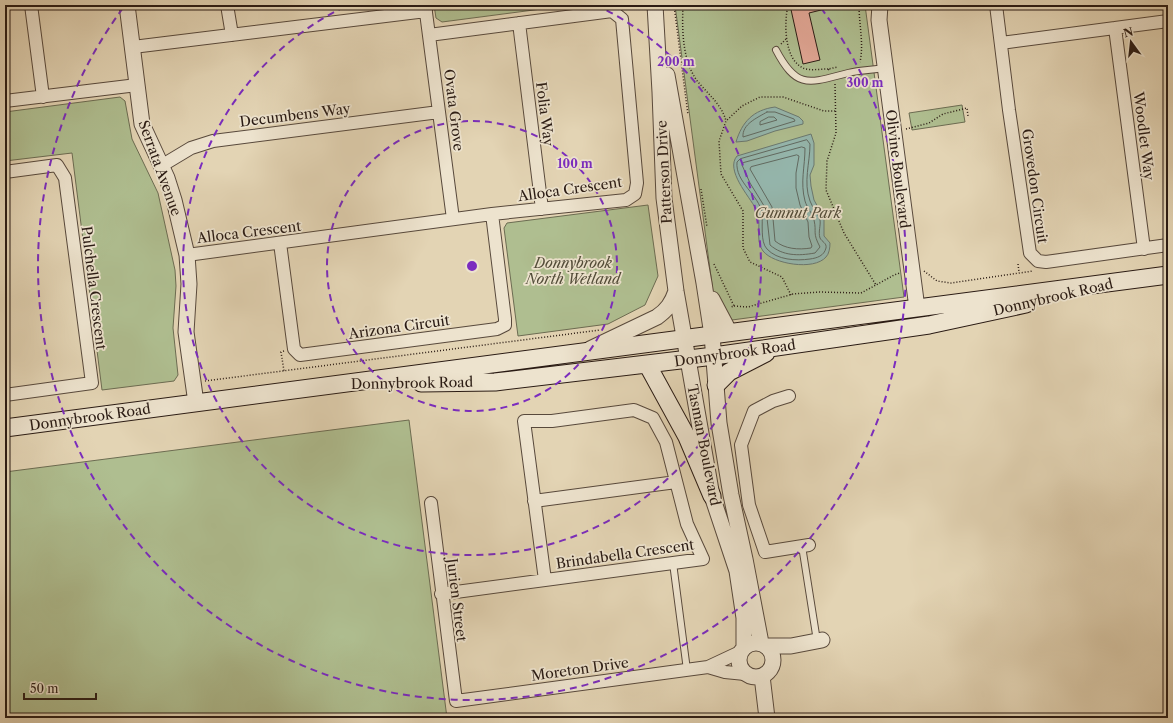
<svg xmlns="http://www.w3.org/2000/svg" width="1173" height="723" viewBox="0 0 1173 723" font-family="'Libre Caslon Text',serif">
  <rect width="100%" height="100%" fill="#e3d4b4"/>
  <filter id="stains"><feTurbulence type="fractalNoise" baseFrequency=".005" numOctaves="4"/><feColorMatrix values="0 0 0 0 .2 0 0 0 0 .09 0 0 0 0 .02 0 0 0 .5 -.17"/></filter>
  <radialGradient id="worn" r=".72"><stop offset=".6" stop-color="#630" stop-opacity="0"/><stop offset="1" stop-color="#630" stop-opacity=".3"/></radialGradient>
  <path fill="#afbe90" stroke="#6c6c52" d="M434 5H572L442 22 436 18Z
    M675 5H865L904 297 717 322Z
    M120 97 125 101 132 139 158 193 175 270 176 286 173 328 178 375 174 381 102 390 72 153 5 161V112Z
    M962 105 965 122 912 130 909 113Z
    M648 205 658 276 645 305 608 324 518 336 504 228 507 223Z
    M409 420 447 718H5V472Z"/>
  <path fill="#95b8af" stroke="#6a7971" d="M775 107 799 117 803 121V124L775 131 747 141 736 142C742 122 753 110 775 107Z
    M811 134 814 143V165L810 175 811 186 814 200 824 218V236L830 243C830 248 829 254 826 257 814 271 773 264 763 251 754 240 763 221 756 209 749 196 725 170 737 156Z"/>
  <g fill="none" stroke-linecap="round" stroke-linejoin="round">
    <path stroke="#606a62" stroke-width="1" d="M767 112H775L794 119 795 121 743 137C742 124 757 118 767 112Z
      M769 117H774L777 120 760 125V122Z
      M807 140 810 144C810 163 803 182 810 201 812 207 818 213 820 220 821 225 818 232 820 238 822 242 827 243 826 248 824 256 817 258 810 259 796 261 777 260 767 249 760 242 763 223 762 213 759 195 735 182 737 162L740 159Z
      M802 147 805 148C805 167 800 182 805 201 807 208 813 214 814 220 817 233 812 232 820 247L815 253C798 256 783 256 770 245L766 209 750 183 742 165 743 163Z
      M797 155 799 156 796 173V188L800 205 808 222 809 237 812 246 811 248C798 250 785 249 775 241L772 207 750 169 751 167Z"/>
  </g>
  <path fill="#e2a796" stroke="#2a1b14" d="M790 5H828L829 8 809 13 820 60 803 64Z"/>
  <g fill="none" stroke-linecap="round" stroke-linejoin="round">
    <g stroke="#58493c" stroke-width="8">
      <path id="service" d="M776 50C797 90 809 83 848 73 860 70 873 70 885 68
        M802 546 817 641
        M673 563 687 670"/>
    </g>
    <g stroke="#58493c" stroke-width="14">
      <path id="minor" d="M31 5 43 97
        M227 5 232 35
        M425 5 453 219
        M996 5 1009 110 1030 253 1038 261 1046 262 1168 245
        M519 23 542 209
        M1115 28 1144 249
        M1001 43 1168 21
        M133 47 426 11
        M5 101 137 85
        M161 166 191 148 213 141 439 112
        M5 172 57 165 65 178 92 383 5 395
        M280 243 294 349 300 355 497 329 505 325V319L492 214
        M187 255 492 214 626 200 635 194 637 183 622 19 612 11 429 35
        M789 396 773 401 754 411 741 445 749 505 765 552 809 545
        M534 501 676 482
        M431 503 456 701 708 667 740 652
        M441 594 703 559 687 524 666 442 653 418 634 410 552 421H524L545 580
        M708 667 725 672 745 674"/>
    </g>
    <g stroke="#58493c" stroke-width="17">
      <path id="tertiary" d="M127 5 142 124 167 178 174 200 187 255 189 284 186 332 196 403
        M655 5 660 92 664 198 676 291 712 496 737 571 744 618V647
        M880 5 879 20 917 308
        M667 75 704 283 712 335 719 423 731 495 745 559 761 643
        M712 299 730 333
        M590 349 657 317C667 310 672 303 676 291
        M739 660a17 17 0 1 1 34 0a17 17 0 1 1-34 0Z
        M766 646H791L822 640
        M762 676 767 718"/>
    </g>
    <g stroke="#2a1b14" stroke-width="19">
      <path id="secondary" d="M647 364 687 437 712 496
        M421 383 495 382 714 356 929 325 1026 304
        M716 385 729 372 766 353
        M5 428 1168 275"/>
    </g>
    <path stroke="#2a1b14" stroke-width="1.5" stroke-dasharray="1 2" stroke-linecap="butt" d="M674 5 688 115
      M683 5C682 30 682 61 698 82 709 95 722 105 726 121
      M788 5C784 23 784 59 803 68 810 71 820 69 828 69
      M859 5C859 25 864 43 860 62
      M781 44 786 39
      M829 70 828 69 838 67
      M835 84 836 133 827 161 826 190 844 233 876 285 894 275 900 273
      M906 129 929 123 943 114 967 108 968 116
      M701 189 707 227
      M714 264 734 306 731 307
      M1018 264 1019 272
      M924 271 937 281 951 283 1033 271
      M791 295 782 277 750 262 743 248V211L721 174 719 141 726 121 742 106 760 97H783L824 111H837
      M734 306 748 307 793 294 819 292 861 293 876 285
      M284 351 281 352 284 371
      M205 381 600 330"/>
    <use href="#service" stroke="#ede3ce" stroke-width="6"/>
    <use href="#minor" stroke="#ede3ce" stroke-width="12"/>
    <use href="#tertiary" stroke="#ede3ce" stroke-width="15"/>
    <use href="#secondary" stroke="#ede3ce" stroke-width="17"/>
  </g>
  <g fill="none" stroke="#7b2cbf" stroke-width="2" stroke-dasharray="7 5">
    <circle cx="472" cy="266" r="145"/>
    <path d="M596 5A289 289 0 1 1 348 5"/>
    <path d="M821 8A434 434 0 1 1 123 8"/>
  </g>
  <g text-anchor="middle" stroke-width="3.5" stroke-linejoin="round" paint-order="stroke">
    <g font-size="14" fill="#2a1b14" stroke="#ede3ce">
      <text transform="translate(454 110) rotate(83)" y="5">Ovata Grove</text>
      <text transform="translate(545 114) rotate(83)" y="5">Folia Way</text>
      <text transform="translate(295 115) rotate(-7)" y="5">Decumbens Way</text>
      <text transform="translate(1144 136) rotate(83)" y="5">Woodlet Way</text>
      <text transform="translate(160 168) rotate(70)" y="5">Serrata Avenue</text>
      <text transform="translate(898 169) rotate(83)" y="5">Olivine Boulevard</text>
      <text transform="translate(664 172) rotate(-93)" y="5">Patterson Drive</text>
      <text transform="translate(1035 186) rotate(82)" y="5">Grovedon Circuit</text>
      <text transform="translate(570 189) rotate(-8)" y="5">Alloca Crescent</text>
      <text transform="translate(249 232) rotate(-7)" y="5">Alloca Crescent</text>
      <text transform="translate(94 288) rotate(83)" y="5">Pulchella Crescent</text>
      <text transform="translate(1053 297) rotate(-13)" y="5">Donnybrook Road</text>
      <text transform="translate(399 327) rotate(-8)" y="5">Arizona Circuit</text>
      <text transform="translate(735 353) rotate(-8)" y="5">Donnybrook Road</text>
      <text transform="translate(412 383) rotate(-1)" y="5">Donnybrook Road</text>
      <text transform="translate(90 417) rotate(-8)" y="5">Donnybrook Road</text>
      <text transform="translate(704 445) rotate(79)" y="5">Tasman Boulevard</text>
      <text transform="translate(625 554) rotate(-8)" y="5">Brindabella Crescent</text>
      <text transform="translate(457 600) rotate(83)" y="5">Jurien Street</text>
      <text transform="translate(580 669) rotate(-8)" y="5">Moreton Drive</text>
    </g>
    <g font-size="14" font-style="italic" fill="#524c39" stroke="#ede3ce">
      <text x="798" y="218">Gumnut Park</text>
      <text x="573" y="268">Donnybrook<tspan x="573" dy="16">North Wetland</tspan></text>
    </g>
  </g>
  <circle cx="472" cy="266" r="6" fill="#7b2cbf" stroke="#ede3ce" stroke-width="2"/>
  <g font-size="12" text-anchor="middle" font-weight="bold" fill="#7b2cbf" stroke="#ede3ce" stroke-width="3.5" stroke-linejoin="round" paint-order="stroke">
    <text x="676" y="66">200 m</text>
    <text x="865" y="87">300 m</text>
    <text x="575" y="168">100 m</text>
  </g>
  <rect width="1173" height="723" fill="none" stroke="#e3d4b4" stroke-width="20"/>
  <rect x="6" y="6" width="1161" height="711" fill="none" stroke="#2a1b14" stroke-width="2"/>
  <rect x="10" y="10" width="1153" height="703" fill="none" stroke="#2a1b14"/>
  <g transform="translate(1131 42) rotate(345)" stroke="#ede3ce" stroke-width="3" paint-order="stroke">
  <path d="M0-3L7 15L0 10L-7 15Z" fill="#2a1b14"/>
  <text y="-6" font-size="11" font-weight="bold" text-anchor="middle" fill="#2a1b14">N</text>
  </g>
  <path d="M24 693v6h72v-6" fill="none" stroke="#2a1b14" stroke-width="2"/>
  <text x="30" y="693" font-size="12" fill="#2a1b14" stroke="#ede3ce" stroke-width="3" paint-order="stroke">50 m</text>
  <rect width="100%" height="100%" filter="url(#stains)"/>
  <rect width="100%" height="100%" fill="url(#worn)"/>
</svg>
